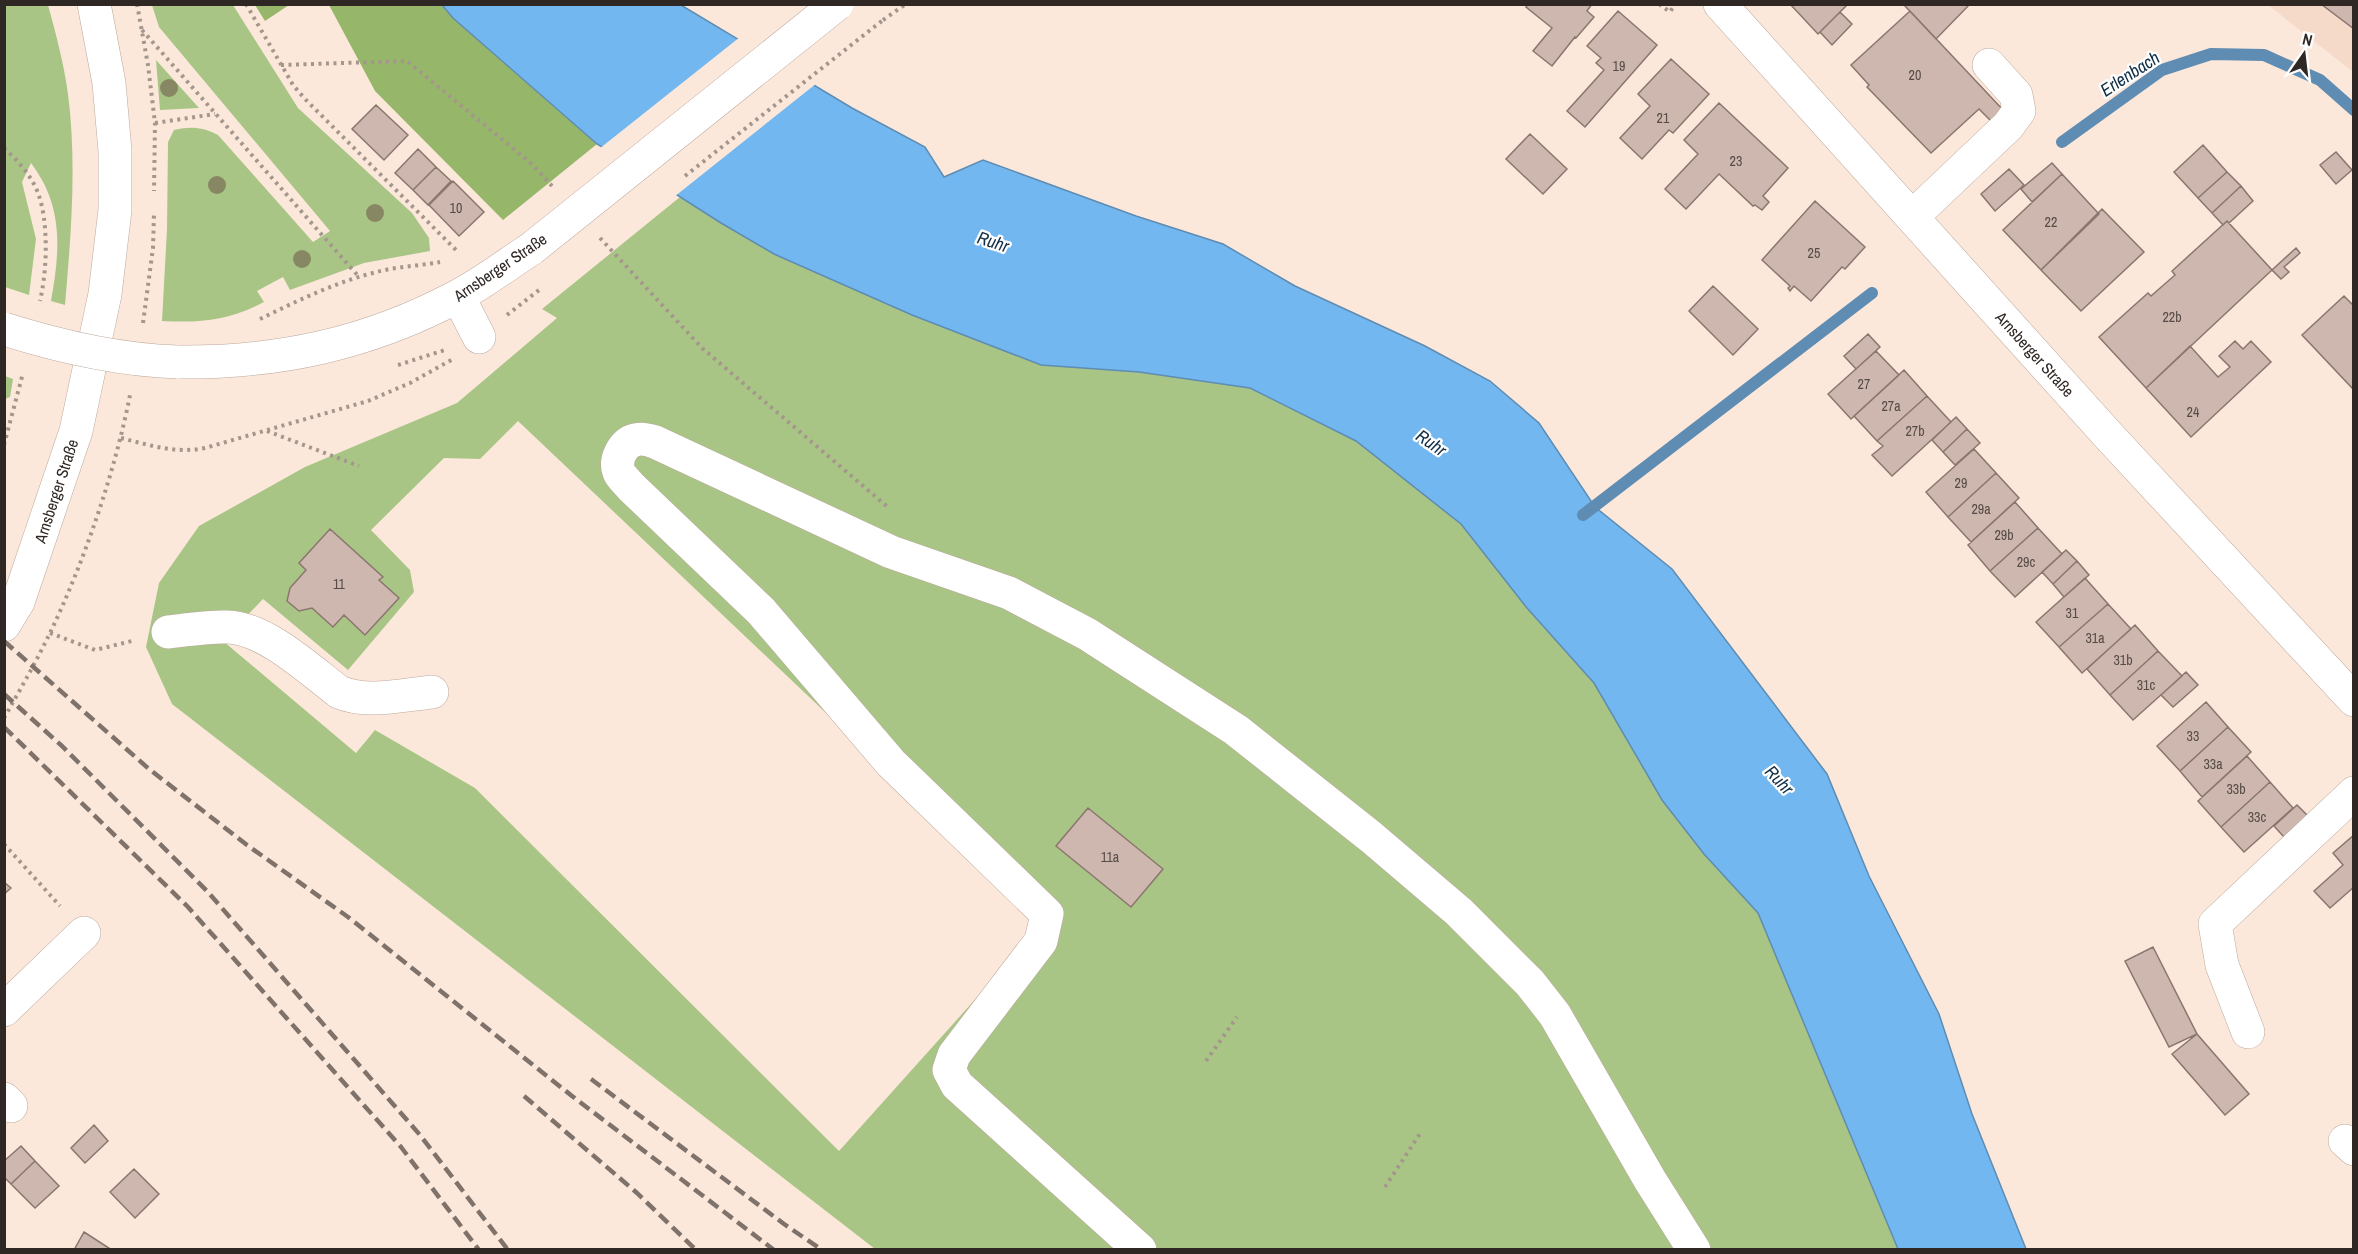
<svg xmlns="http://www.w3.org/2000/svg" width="2358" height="1254" viewBox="0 0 2358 1254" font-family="'Archivo Narrow',sans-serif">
  <rect width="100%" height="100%" fill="#fce8db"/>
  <path fill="#f5dac9" d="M2268 5H2353V72Z"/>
  <path fill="#a9c586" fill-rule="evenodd" d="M4 5H48C56 34 64 64 68 94 77 164 71 235 65 305L51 301C60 250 64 207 31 163L22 182 36 239 29 295 5 287Z
    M152 5H233L298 108 412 213 429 238 430 251 364 263 290 290 283 277 257 291 264 302C228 321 201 323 162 321L167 229 168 142 174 130C191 126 203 127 218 135L313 242 330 231 159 27Z
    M156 60 199 108 160 110Z
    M680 197 721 223 912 315 1041 365 1139 372 1250 388 1356 441 1461 524 1527 608 1594 683 1662 800 1704 854 1758 913 1898 1249H875L172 704 146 647 159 583 199 526 305 467 457 403 557 318 542 309ZM518 421 1037 913 1032 936 839 1151 475 788 375 730 356 753 223 641 263 599 348 670 414 592 410 570 371 530 444 458 480 459Z
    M5 376 13 379 10 397 5 399Z"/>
  <path fill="#96b66a" d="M255 5H289L265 21Z
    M329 5H442L453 18 597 144 503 220 375 91Z"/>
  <path fill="#72b7ef" stroke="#5e8cb2" stroke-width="1.5" d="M442 5H681L852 108 925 147 944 177 983 160 1136 216 1223 244 1295 286 1425 346 1490 381 1539 423 1595 507 1672 569 1827 774 1869 876 1939 1014 1972 1114 2026 1249H1898L1758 913 1704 854 1662 800 1594 683 1527 608 1461 524 1356 441 1250 388 1139 372 1041 365 912 315 774 254 721 223 597 144 453 18Z"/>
  <path fill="#fce8db" d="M740 37 817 83 674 197 599 149Z"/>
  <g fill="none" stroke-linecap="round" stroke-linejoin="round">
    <path stroke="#5e8cb2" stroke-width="12" d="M2062 142 2162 70 2211 54 2264 55 2320 80 2354 110
      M1583 515 1872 293"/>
  </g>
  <path fill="#cdb7af" stroke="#8a766e" stroke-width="1.5" d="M1528 4H1592L1587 11 1594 17 1576 38 1575 37 1552 66 1533 51 1552 28 1526 7Z
    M1790 4H1848L1818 34Z
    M1907 4H1970L1936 39 1905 6Z
    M2321 4H2354V29Z
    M1618 11 1657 45 1585 127 1567 111 1604 70 1596 63 1601 58 1587 46Z
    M1910 11 2004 111 1992 122 1979 109 1931 153 1867 87 1869 85 1851 65Z
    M1840 12 1852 24 1832 45 1820 32Z
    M1671 59 1709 94 1673 133 1669 130 1642 159 1620 138 1650 106 1638 94Z
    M1719 103 1788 168 1763 196 1769 202 1762 210 1755 205 1753 206 1719 174 1686 209 1665 189 1698 154 1684 140Z
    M376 105 408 135 384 160 352 129Z
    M1530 134 1567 169 1543 194 1506 159Z
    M2203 145 2227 172 2198 198 2174 172Z
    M418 149 436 167 413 190 395 173Z
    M2336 152 2352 170 2336 184 2320 165Z
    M2052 163 2062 174 2032 202 2021 189Z
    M436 167 451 181 428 205 413 190Z
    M2009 169 2024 185 1995 211 1981 194Z
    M2227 172 2241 186 2212 213 2198 198Z
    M2062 174 2099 214 2041 270 2003 230Z
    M453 181 484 212 459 236 429 205Z
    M2241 186 2253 201 2229 223 2227 221 2223 225 2212 213Z
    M1815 201 1865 247 1845 269 1842 267 1811 301 1794 286 1790 291 1788 288 1790 286 1762 260Z
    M2102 209 2144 252 2081 311 2041 270Z
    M2227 221 2272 270 2146 388 2099 337 2148 293 2151 296 2175 275 2172 271Z
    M2296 248 2300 253 2284 267 2289 272 2281 279 2272 270Z
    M1713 286 1758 329 1733 355 1689 311Z
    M2344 296 2354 306V390L2302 335Z
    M1868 334 1880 347 1856 369 1844 356Z
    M2235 341 2243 349 2251 341 2271 362 2191 437 2146 388 2190 346 2218 377 2230 367 2219 356Z
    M1876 351 1899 375 1851 419 1828 394Z
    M1904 370 1927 396 1877 441 1854 416Z
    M1927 396 1951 422 1892 476 1872 455 1883 446 1877 441Z
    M1956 417 1967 429 1943 452 1932 440Z
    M1967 429 1980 443 1955 465 1943 452Z
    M1974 449 1996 473 1948 517 1926 492Z
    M1996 473 2019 498 1971 542 1948 517Z
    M2015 502 2038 528 1990 571 1968 545Z
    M2038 528 2062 554 2015 597 1990 571Z
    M330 529 383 577 379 580 399 598 365 635 344 615 333 627 312 608 299 611 287 601 290 588 306 570 299 563Z
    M2066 550 2077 561 2053 584 2042 572Z
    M2077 561 2089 575 2064 597 2053 584Z
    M2085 578 2108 604 2059 647 2036 622Z
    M2108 604 2131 629 2082 673 2059 647Z
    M2135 625 2158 651 2110 695 2087 669Z
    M2158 651 2182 676 2133 720 2110 695Z
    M2186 672 2198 685 2173 707 2161 695Z
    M2206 702 2228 727 2180 771 2157 746Z
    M2228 727 2251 752 2202 797 2180 771Z
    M2247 756 2270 782 2221 827 2198 801Z
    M2270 782 2293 808 2244 852 2221 827Z
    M2297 805 2308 816 2284 837 2274 826Z
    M1088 808 1163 869 1131 907 1056 846Z
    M2354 835V887L2330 908 2314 891 2343 865 2333 853Z
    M4 882 11 888 4 894Z
    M2153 947 2197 1034 2169 1047 2125 961Z
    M2197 1034 2249 1094 2225 1115 2172 1054Z
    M94 1125 108 1141 85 1163 71 1148Z
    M21 1146 35 1161 11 1184 4 1177V1161Z
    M35 1161 59 1186 35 1208 11 1184Z
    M134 1169 159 1194 135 1218 110 1192Z
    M84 1232 112 1250H74Z"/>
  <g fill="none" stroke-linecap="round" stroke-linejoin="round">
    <g stroke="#bca99d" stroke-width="34">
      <path id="minor" d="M1720 4 2108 435 2354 700
        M1912 217 2008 126 2019 111 2016 95 1989 65
        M458 296 479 337
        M177 362C278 363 368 344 458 296 483 283 506 265 531 249
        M4 625 18 602 76 431 105 294 115 210V151L109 83 94 4
        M168 632C188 630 209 626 228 627 265 628 310 670 339 692 367 704 402 695 432 692
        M4 1010 84 933
        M2248 1032 2222 965 2215 924 2354 793
        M4 1099 11 1106
        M2345 1141 2354 1149
        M1140 1250 957 1085 949 1070 954 1055 1041 941 1047 914 891 763 761 611 631 487C627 482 621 477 619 472 614 460 623 443 635 440 641 438 649 440 655 442L891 552 1009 593 1087 634 1236 730 1371 837 1459 912 1530 983 1555 1015 1650 1180 1694 1250"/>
    </g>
    <path stroke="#a5968d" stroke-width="4" stroke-dasharray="3 4.5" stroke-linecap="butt" d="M137 4 148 65 155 123 154 191
      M246 4 293 85 305 99 459 253
      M1659 4 1670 12 1675 4
      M883 20 906 4
      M142 30 359 277
      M281 65 407 61 533 165 552 186
      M155 123 215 114
      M4 148C18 161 31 175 38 193 49 222 47 272 40 301
      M600 238 702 348 890 509
      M507 315 539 290
      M260 319C301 299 344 278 390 269 407 266 424 265 440 262
      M143 323 153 248 154 214
      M398 365 445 350
      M267 431 359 466
      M121 438C149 445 176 454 205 448L368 401 410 383 453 359
      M4 445 23 373
      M50 633 95 650 132 641
      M4 718C20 690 36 662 50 633 84 562 115 472 130 395
      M4 844 60 906
      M1206 1061 1237 1017
      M1385 1187 1421 1132"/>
    <use href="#minor" stroke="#fff" stroke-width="33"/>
    <path stroke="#7f726a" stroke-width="4.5" stroke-dasharray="12 6" stroke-linecap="butt" d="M4 641 149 769 247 845 348 917 572 1096 774 1250
      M4 694 62 746 207 891 420 1135 508 1250
      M4 727 188 907 401 1147 479 1250
      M591 1079 784 1224 822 1250
      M524 1096 637 1193 696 1250"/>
    <g stroke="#bca99d" stroke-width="34" stroke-linecap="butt">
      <path id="minor-bridge" d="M531 249 837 4
        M4 329C61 347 117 360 177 362"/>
    </g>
    <path stroke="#a5968d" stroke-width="4" stroke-dasharray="3 4.5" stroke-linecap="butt" d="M685 176 883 20"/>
    <use href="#minor-bridge" stroke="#fff" stroke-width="33"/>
  </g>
  <g fill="#878863">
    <circle cx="169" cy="88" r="9"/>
    <circle cx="217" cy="185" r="9"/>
    <circle cx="375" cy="213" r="9"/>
    <circle cx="302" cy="259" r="9"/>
  </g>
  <g text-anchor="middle" stroke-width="4.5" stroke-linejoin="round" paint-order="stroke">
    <g font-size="14" fill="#564b46">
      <text x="1619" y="71">19</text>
      <text x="1915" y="80">20</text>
      <text x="1663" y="123">21</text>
      <text x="1736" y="166">23</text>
      <text x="456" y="213">10</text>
      <text x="2051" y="227">22</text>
      <text x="1814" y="258">25</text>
      <text x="2172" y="322">22b</text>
      <text x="1864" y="389">27</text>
      <text x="1891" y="411">27a</text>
      <text x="2193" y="417">24</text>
      <text x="1915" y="436">27b</text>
      <text x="1961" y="488">29</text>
      <text x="1981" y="514">29a</text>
      <text x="2004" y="540">29b</text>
      <text x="2026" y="567">29c</text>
      <text x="339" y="589">11</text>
      <text x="2072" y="618">31</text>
      <text x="2095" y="643">31a</text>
      <text x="2123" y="665">31b</text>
      <text x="2146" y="690">31c</text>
      <text x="2193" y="741">33</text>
      <text x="2213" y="769">33a</text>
      <text x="2236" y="794">33b</text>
      <text x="2257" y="822">33c</text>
      <text x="1110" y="862">11a</text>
    </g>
    <g font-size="16" fill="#2f2723" stroke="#fff">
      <text transform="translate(500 267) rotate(-34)" y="6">Arnsberger Straße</text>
      <text transform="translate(2035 354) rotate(48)" y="6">Arnsberger Straße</text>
      <text transform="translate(56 491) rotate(-72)" y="6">Arnsberger Straße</text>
    </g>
    <g font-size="18" font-style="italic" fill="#112f46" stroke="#fff">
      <text transform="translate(2130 74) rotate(-33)" y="6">Erlenbach</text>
      <text transform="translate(993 242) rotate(18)" y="6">Ruhr</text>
      <text transform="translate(1431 443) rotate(35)" y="6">Ruhr</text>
      <text transform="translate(1779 780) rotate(47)" y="6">Ruhr</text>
    </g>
  </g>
  <rect width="2358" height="1254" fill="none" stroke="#2f2723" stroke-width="12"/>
  <g transform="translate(2304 54) rotate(14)" stroke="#ffffff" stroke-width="4.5" paint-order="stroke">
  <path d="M0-4.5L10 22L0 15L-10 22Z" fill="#2f2723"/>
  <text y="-9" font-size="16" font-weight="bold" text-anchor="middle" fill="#2f2723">N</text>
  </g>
</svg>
